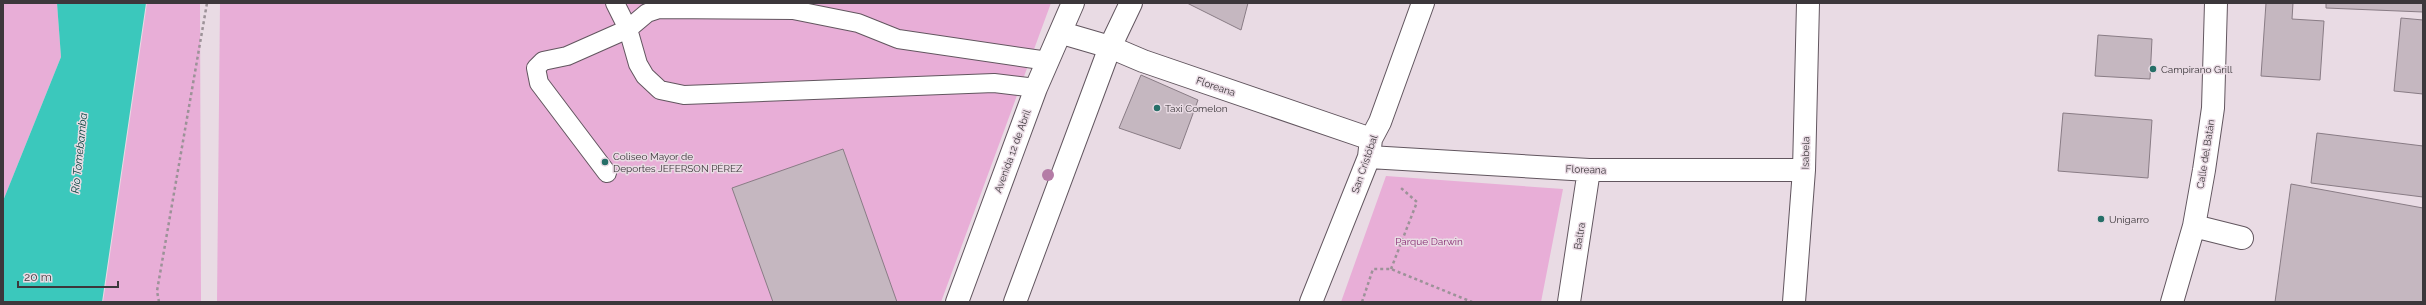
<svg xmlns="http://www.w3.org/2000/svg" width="2426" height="305" viewBox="0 0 2426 305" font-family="Raleway,sans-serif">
  <rect width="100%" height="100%" fill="#e9dbe4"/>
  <path fill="#e8aed7" d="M3 3H57L61 57 3 201Z
    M147 3H200L201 302H103Z
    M220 3H1051L941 302H217Z
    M1386 176 1563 189 1541 302H1341Z"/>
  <path fill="#3bc8bc" d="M57 3H146L102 302H3V201L61 57Z"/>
  <path fill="#c5b7c0" stroke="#897c85" d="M1187 3H1248L1241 30Z
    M2266 3H2293L2292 19 2324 21 2320 80 2261 76Z
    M2326 3H2423V12L2326 8Z
    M2401 18 2423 20V94L2394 91Z
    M2098 35 2152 39 2150 79 2095 76Z
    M1141 75 1198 100 1180 149 1119 128Z
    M2063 113 2152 120 2148 178 2058 171Z
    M2317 133 2423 146V197L2311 183Z
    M843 149 897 302H773L732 188Z
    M2291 184 2423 208V302H2275Z"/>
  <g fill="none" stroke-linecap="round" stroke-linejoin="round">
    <g stroke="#62565f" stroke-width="20">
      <path id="lane" d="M615 3 628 29 638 64 645 76 660 90 684 95 994 83 1036 88
        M607 173 539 83 536 68 543 61 567 56 628 29 647 13 659 9 793 10 858 23 898 39 1048 61"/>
    </g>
    <g stroke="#62565f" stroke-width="24">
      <path id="street" d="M1062 33 1110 47 1143 61 1371 139
        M1369 157 1589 170H1804
        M2194 226 2242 238
        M1311 302 1369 157 1371 139 1380 122 1423 3
        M1569 302 1589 170
        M1794 302 1804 170 1808 3
        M2172 302 2194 226 2204 170 2213 108 2216 3"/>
    </g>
    <g stroke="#62565f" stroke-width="24">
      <path id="secondary" d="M957 302 1036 88 1073 3
        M1015 302 1110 47 1131 3"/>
    </g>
    <path stroke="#9c9298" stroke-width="2.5" stroke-dasharray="3 3" stroke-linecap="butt" d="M1391 269 1417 202 1401 188
      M159 302 157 291 207 3
      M1362 302 1373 269H1391L1472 302"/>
    <use href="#lane" stroke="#fff" stroke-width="18"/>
    <use href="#street" stroke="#fff" stroke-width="22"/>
    <use href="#secondary" stroke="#fff" stroke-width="22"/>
  </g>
  <circle fill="#b47ca6" cx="1048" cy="175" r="6"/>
  <g fill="#266f68" stroke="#e9dbe4" stroke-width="1.5">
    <circle cx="2153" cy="69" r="4"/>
    <circle cx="1157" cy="108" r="4"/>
    <circle cx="605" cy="162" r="4"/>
    <circle cx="2101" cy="219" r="4"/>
  </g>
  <g text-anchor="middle" stroke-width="3" stroke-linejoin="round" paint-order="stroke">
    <g font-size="10" fill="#3c373b" stroke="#e9dbe4" text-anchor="start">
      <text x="2161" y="73">Campirano Grill</text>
      <text x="1165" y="112">Taxi Comelon</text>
      <text x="613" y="160">Coliseo Mayor de<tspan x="613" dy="12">Deportes JEFERSON PÉREZ</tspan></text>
      <text x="2109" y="223">Unigarro</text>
    </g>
    <g font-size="10" fill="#3c373b" stroke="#e9dbe4">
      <text transform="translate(1216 86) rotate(19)" y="4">Floreana</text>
      <text transform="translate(1012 151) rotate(-70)" y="4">Avenida 12 de Abril</text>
      <text transform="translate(1805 153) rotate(-89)" y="4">Isabela</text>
      <text transform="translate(2205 154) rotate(-81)" y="4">Calle del Batán</text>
      <text transform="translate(1364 164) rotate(-71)" y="4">San Cristóbal</text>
      <text transform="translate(1586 169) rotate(2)" y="4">Floreana</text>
      <text transform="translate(1579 236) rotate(-81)" y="4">Baltra</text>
    </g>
    <g font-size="10" fill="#882e74" stroke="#e9dbe4">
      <text x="1429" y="245">Parque Darwin</text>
    </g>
    <g font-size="11" font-style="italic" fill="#00403b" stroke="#e9dbe4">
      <text transform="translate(79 153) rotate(-84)" y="4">Río Tomebamba</text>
    </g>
  </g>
  <rect width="2426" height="305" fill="none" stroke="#3c373b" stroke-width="8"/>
  <path d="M18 281v6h100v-6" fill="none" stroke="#3c373b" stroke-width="2"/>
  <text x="24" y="281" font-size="12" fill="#3c373b" stroke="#e9dbe4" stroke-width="3" paint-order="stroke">20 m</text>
</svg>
